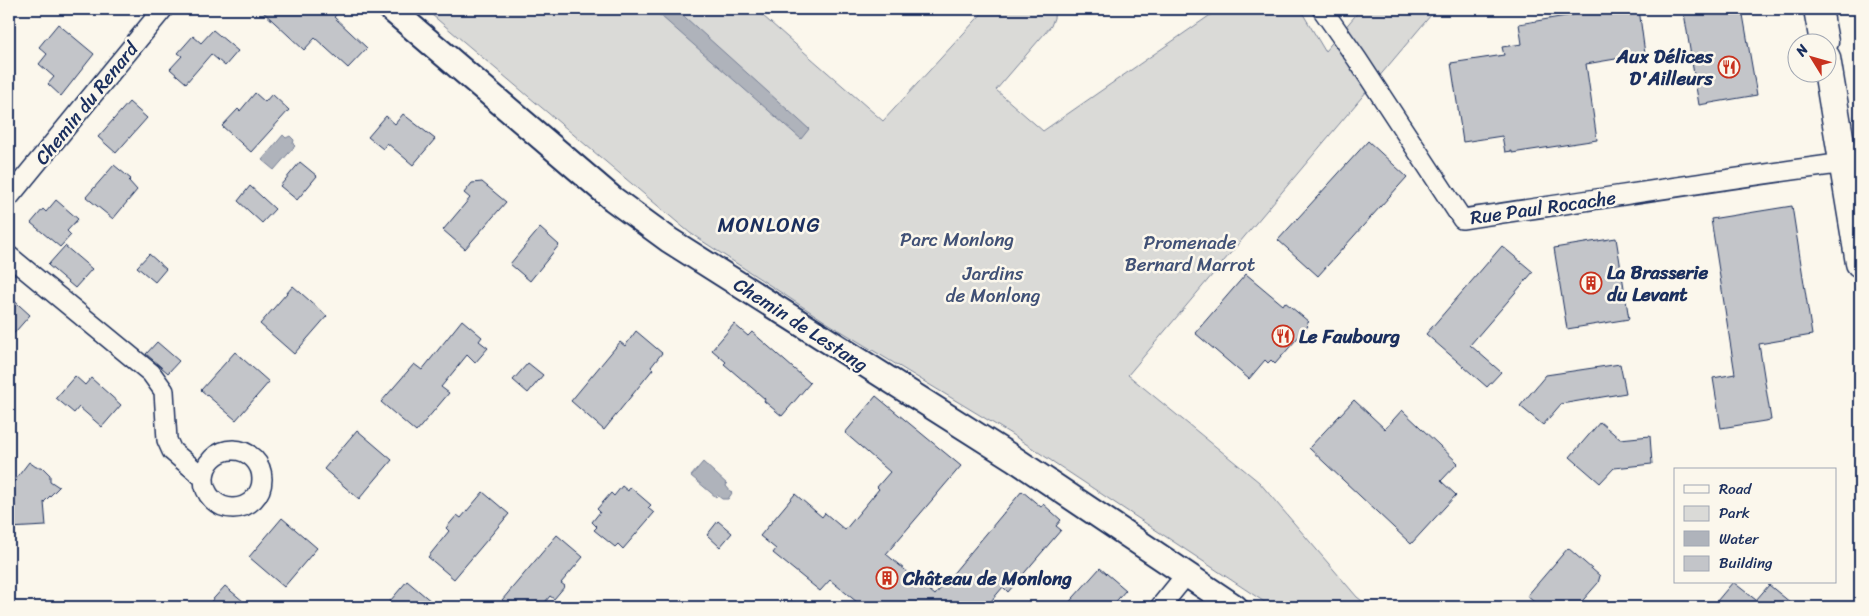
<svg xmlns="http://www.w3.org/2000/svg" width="1869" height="616" viewBox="0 0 1869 616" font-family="Sriracha,sans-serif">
  <rect width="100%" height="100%" fill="#fbf7ec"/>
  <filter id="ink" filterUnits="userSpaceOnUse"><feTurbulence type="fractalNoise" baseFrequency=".02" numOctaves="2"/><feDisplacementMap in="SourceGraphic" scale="10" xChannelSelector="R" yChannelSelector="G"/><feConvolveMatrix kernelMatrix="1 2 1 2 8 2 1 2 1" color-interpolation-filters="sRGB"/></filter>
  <g filter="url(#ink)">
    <path fill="#dadad7" stroke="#7a849a" d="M425 9H755L883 121 986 9H1055L1054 18 1051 26 996 90 1043 131 1219 9H1300L1325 51 1361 9H1436L1128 375 1259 482 1357 597 1370 607H1272L1011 434 826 322 690 233Z"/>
    <path fill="#afb3bb" stroke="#747e96" d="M653 9H676L809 129 801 139Z
      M283 135 286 138 290 136 294 140 293 144 295 146 274 170 262 160Z
      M703 462 727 484 726 486 732 493 728 499H722L717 495 716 497 691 476Z"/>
    <path fill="#c3c5c9" stroke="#1b2f5e" d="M260 9H342L334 17 367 48 348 68 315 38 304 50Z
      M1607 9H1639L1645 54 1586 64 1597 140 1512 153V151L1505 152 1502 136 1463 142 1451 63 1504 55 1502 47 1522 44 1519 24Z
      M1708 9H1742L1757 95 1699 105 1684 13Z
      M58 24 94 54 61 96 48 84 54 77 39 64 47 54 39 47Z
      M213 30 238 51 225 66 211 54 186 83 170 69 182 56 178 53 193 36 201 43Z
      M255 93 265 102 272 94 289 110 251 152 222 126 238 109 240 111Z
      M129 102 147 118 116 153 98 137Z
      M403 114 435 139 413 165 387 143 383 149 368 137 386 116 395 124Z
      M1368 141 1407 177 1318 276 1278 240Z
      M300 162 317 176 297 200 280 186Z
      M114 165 131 179 129 181 137 190 113 219 86 197Z
      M482 182 506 202 465 249 443 230 470 198 464 193 472 183Z
      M250 186 275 209 262 223 238 201Z
      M56 200 78 219 67 231 71 235 60 247 31 223 43 209 46 212Z
      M1792 206 1812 335 1759 344 1771 420 1721 428 1713 378 1735 374 1711 219Z
      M540 228 559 245 530 281 510 264Z
      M1616 238 1629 319 1567 329 1554 248Z
      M65 246 92 269 75 288 48 265Z
      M1502 246 1533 272 1470 345 1501 372 1487 387 1426 334Z
      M149 254 166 269 155 282 137 267Z
      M1246 274 1283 305 1285 302 1309 322 1306 324 1308 326 1275 364 1271 360 1268 363 1265 360 1249 379 1195 333Z
      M293 286 327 316 294 354 260 324Z
      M9 296 30 315 9 339Z
      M462 320 482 337 479 341 488 348 475 363 467 355 441 387 449 393 416 432 381 402 414 364 422 370Z
      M734 324 748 336 752 332 810 383 782 416 764 401 765 399 724 364 726 362 712 350Z
      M636 331 662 353 651 367 653 369 604 430 571 401 620 342 625 346Z
      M157 342 179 361 168 373 146 354Z
      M235 352 269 382 236 420 201 390Z
      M528 363 543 375 528 393 513 380Z
      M1620 364 1626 393 1561 404 1543 425 1520 406 1546 375Z
      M75 376 85 385 91 378 121 405 102 427 79 407 74 413 56 398Z
      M876 396 961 466 886 554 935 595 1022 491 1041 507 1043 504 1061 520 1056 526 1061 530 1008 592 1003 587 986 607H863L830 580 820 591 773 553 776 549 760 536 795 494 822 517 825 513 845 530 879 489 877 487 890 472 845 433Z
      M1354 400 1385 429 1402 410 1458 463 1441 481 1456 495 1411 544 1309 448Z
      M1600 422 1620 439 1650 436 1652 464 1614 468 1600 483 1570 457Z
      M357 430 392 460 359 499 324 469Z
      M29 462 36 467H42L50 475V481L59 487 44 502 46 526 9 528V488Z
      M622 486 628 491 630 487 651 505 648 508 654 513 623 549 618 544 615 547 594 530 597 527 592 522 600 512 597 509 611 493 614 496Z
      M483 492 509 514 454 579 428 557 449 531 446 528 457 515 461 518Z
      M282 518 317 548 284 587 249 557Z
      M718 521 732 533 720 547 707 535Z
      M557 535 583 557 561 583 565 586 554 599 550 596 541 607H511L502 600Z
      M1568 548 1600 576 1598 583 1577 607H1540L1527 596Z
      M1100 568 1126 590 1111 607H1065Z
      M407 581 438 607H385Z
      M1733 582 1756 600 1769 585 1796 607H1712Z
      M225 586 250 607H206Z"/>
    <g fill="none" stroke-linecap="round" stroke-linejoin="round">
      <g stroke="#1b2f5e" stroke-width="22">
        <path id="minor" d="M1322 9 1357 59 1462 219C1595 200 1727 178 1860 161
          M9 197 163 9
          M9 256 151 373 164 391 167 440 172 451 204 478
          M204 479a29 29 0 1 1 58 0a29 29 0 1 1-58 0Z
          M1160 607 1186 575"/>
      </g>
      <g stroke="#1b2f5e" stroke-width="28">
        <path id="tertiary" d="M391 9 613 199 669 240 1013 458 1235 607"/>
      </g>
      <g stroke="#1b2f5e" stroke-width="31">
        <path id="secondary" d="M1818 9 1824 42
          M1826 58 1860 263"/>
      </g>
      <use href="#minor" stroke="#fbf7ec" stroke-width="19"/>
      <use href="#tertiary" stroke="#fbf7ec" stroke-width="24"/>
      <use href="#secondary" stroke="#fbf7ec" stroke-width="28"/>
    </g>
  </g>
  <defs>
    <g id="restaurant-ring" transform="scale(1.125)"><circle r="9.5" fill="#fbf7ec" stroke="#c8321e" stroke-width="1.5"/><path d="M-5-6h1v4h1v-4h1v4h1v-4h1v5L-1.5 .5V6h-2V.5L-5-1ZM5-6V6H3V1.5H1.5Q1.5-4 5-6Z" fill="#c8321e"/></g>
    <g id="building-ring" transform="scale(1.125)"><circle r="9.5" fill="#fbf7ec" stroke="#c8321e" stroke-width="1.5"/><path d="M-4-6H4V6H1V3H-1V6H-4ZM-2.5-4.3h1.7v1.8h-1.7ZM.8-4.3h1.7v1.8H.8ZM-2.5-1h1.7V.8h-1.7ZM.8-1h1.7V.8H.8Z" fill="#c8321e"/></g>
  </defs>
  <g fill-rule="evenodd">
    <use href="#restaurant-ring" x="1729" y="67"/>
    <use href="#building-ring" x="1591" y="283"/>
    <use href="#restaurant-ring" x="1283" y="336"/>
    <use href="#building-ring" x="887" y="578"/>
  </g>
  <g text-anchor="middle" stroke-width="5" stroke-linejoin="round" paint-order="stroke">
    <g font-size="19" font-weight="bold" fill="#1b2f5e" stroke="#fbf7ec" text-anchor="start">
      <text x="1713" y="63" text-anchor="end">Aux Délices<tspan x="1713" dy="22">D'Ailleurs</tspan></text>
      <text x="1607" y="279">La Brasserie<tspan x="1607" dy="22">du Levant</tspan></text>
      <text x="1299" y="343">Le Faubourg</text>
      <text x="903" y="585">Château de Monlong</text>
    </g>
    <g font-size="19" fill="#1b2f5e" stroke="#fbf7ec">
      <text transform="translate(86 103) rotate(-51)" y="7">Chemin du Renard</text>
      <text transform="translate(1543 207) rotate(-8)" y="7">Rue Paul Rocache</text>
      <text transform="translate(801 324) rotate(33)" y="7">Chemin de Lestang</text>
    </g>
    <g font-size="19" fill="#415176" stroke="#fbf7ec">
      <text x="957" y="246">Parc Monlong</text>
      <text x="1190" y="249">Promenade<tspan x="1190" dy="22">Bernard Marrot</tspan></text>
      <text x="993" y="280">Jardins<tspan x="993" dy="22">de Monlong</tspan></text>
    </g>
    <g font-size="21" letter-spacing="1" fill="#1b2f5e" stroke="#fbf7ec">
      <text x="769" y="232">MONLONG</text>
    </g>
  </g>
  <rect width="1869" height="616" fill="none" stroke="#fbf7ec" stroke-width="30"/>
  <rect x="15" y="15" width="1839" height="586" fill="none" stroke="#1b2f5e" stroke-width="2" filter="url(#ink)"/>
  <rect x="1674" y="468" width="162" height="115" fill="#fbf7ec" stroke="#a1a7b3"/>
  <rect x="1684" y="485" width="25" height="8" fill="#fbf7ec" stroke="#a1a7b3"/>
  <text x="1719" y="494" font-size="15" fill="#1b2f5e">Road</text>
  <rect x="1684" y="506" width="25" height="15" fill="#dadad7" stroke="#a1a7b3"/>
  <text x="1719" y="518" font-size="15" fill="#1b2f5e">Park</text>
  <rect x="1684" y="531" width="25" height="15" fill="#afb3bb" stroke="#a1a7b3"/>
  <text x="1719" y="544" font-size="15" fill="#1b2f5e">Water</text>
  <rect x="1684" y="556" width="25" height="15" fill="#c3c5c9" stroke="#a1a7b3"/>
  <text x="1719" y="568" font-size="15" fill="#1b2f5e">Building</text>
  <g transform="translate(1812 58) rotate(307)"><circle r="24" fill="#fbf7ec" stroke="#a1a7b3"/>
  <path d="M0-4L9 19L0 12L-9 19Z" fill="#c8321e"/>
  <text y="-8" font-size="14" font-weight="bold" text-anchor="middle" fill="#1b2f5e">N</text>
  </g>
</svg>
